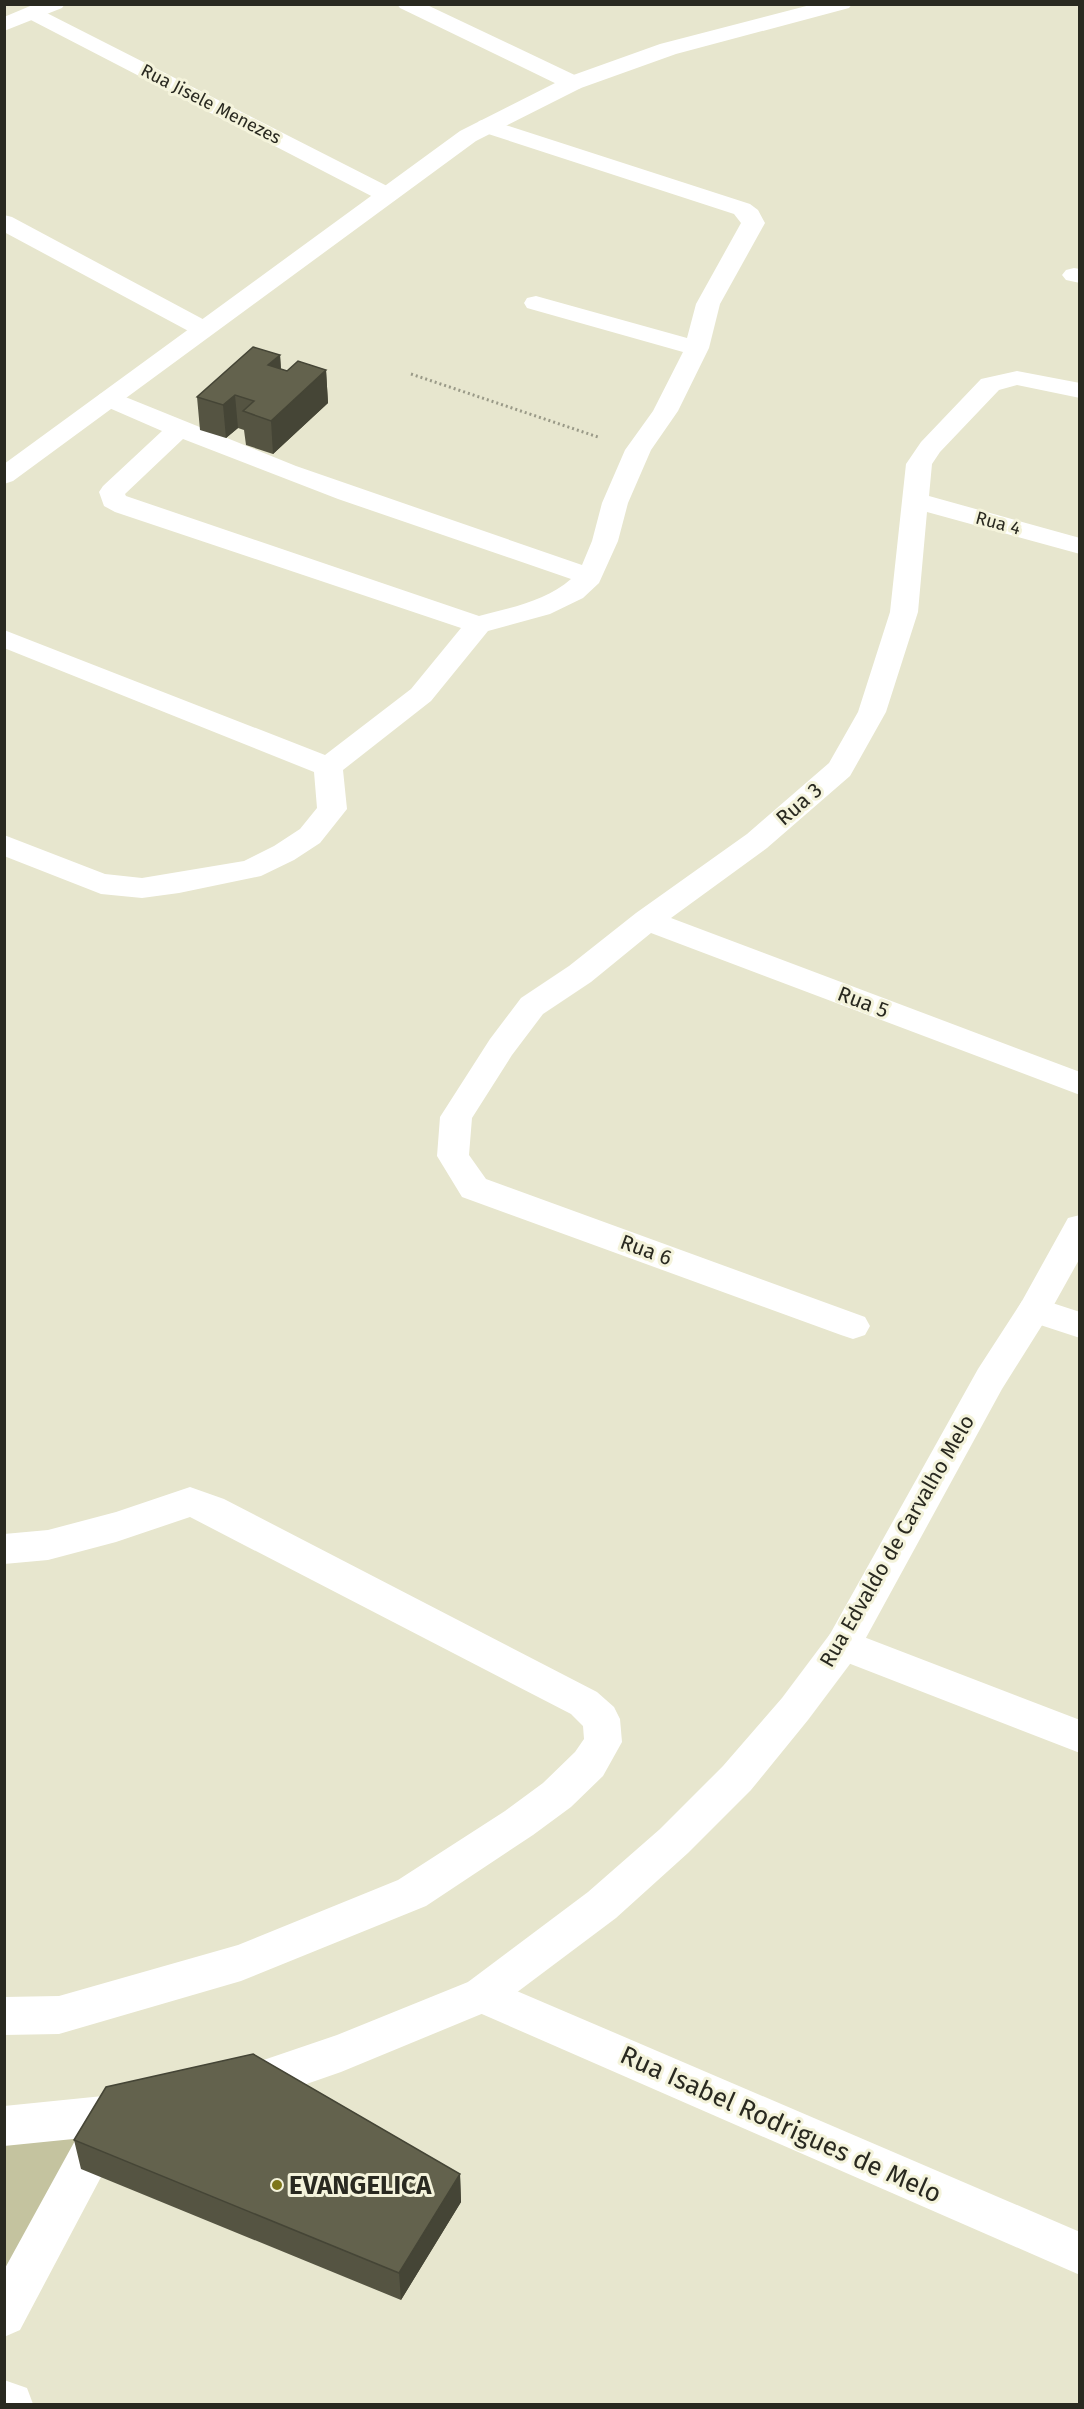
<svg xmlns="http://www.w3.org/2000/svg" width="1084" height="2409" viewBox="0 0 1084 2409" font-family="'Fira Sans',sans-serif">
  <rect width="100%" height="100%" fill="#e7e6ce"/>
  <path fill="#c4c39f" d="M113 2115 5 2314V2126Z"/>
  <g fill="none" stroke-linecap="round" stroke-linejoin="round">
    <path stroke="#9a9a88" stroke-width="3" stroke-dasharray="2 3" stroke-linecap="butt" d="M411 374 598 437"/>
    <path fill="#fff" fill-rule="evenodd" d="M397 4H425L581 78 584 83 581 88 573 90 565 88 400 8Z
      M35 7 395 190 399 195 395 200 387 202 379 200 27 18 24 13 27 8Z
      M487 119 750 204 758 210 765 223 720 304 709 348 678 411 651 450 628 503 618 541 599 583 583 598 550 614 488 631 431 701 343 770 347 809 320 843 294 860 261 876 179 893 142 898 101 894 4 856V835L105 874 142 878 244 861 274 846 300 829 317 808 314 772 4 648V630L325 755 411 689 461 628 115 512 104 506 99 492 103 486 162 431 100 404 96 399 100 394 109 391 118 394 296 466 582 565 592 541 602 503 625 450 653 411 683 352 527 308 524 303 527 298 536 296 687 338 696 304 741 223 734 214 479 131 476 126 479 121ZM183 439 338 499 571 579C546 601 510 608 479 616L126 496 125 494Z
      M4 215 12 217 212 324 215 329 212 334 203 336 194 334 4 232Z
      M1074 268 1080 269V283L1066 280 1062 275 1066 270Z
      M1017 371 1080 383V398L1017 385 999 390 940 452 932 464 929 496 1080 538V554L927 512 918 612 886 712 854 769 850 776 767 848 671 918 1080 1072V1095L651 933 591 982 543 1014 512 1055 472 1118 469 1155 486 1179 865 1317 870 1326 865 1335 853 1339 841 1335 462 1197 437 1156 440 1117 490 1039 521 998 569 966 636 913 747 834 829 763 858 712 890 612 906 464 921 442 981 379Z
      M1034 1297 1080 1312V1338L1022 1319 1017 1310 1022 1301Z
      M190 1487 224 1499 597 1692 614 1707 620 1719 622 1742 603 1776 571 1807 533 1835 426 1906 241 1981 59 2034 4 2035V1997L59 1996 238 1945 398 1880 505 1811 543 1783 575 1752 584 1739 583 1726 571 1714 190 1517 116 1542 48 1560 4 1564V1534L48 1530 116 1512Z
      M843 1629 1080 1720V1753L830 1656 824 1645 830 1634Z
      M482 1976 1080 2232V2275L468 2008 462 1995 468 1982Z
      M103 2111 118 2117 124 2131 118 2145 20 2330 4 2337V2270L88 2117Z
      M4 2380 27 2388 33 2404H4Z"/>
    <path fill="#fff" fill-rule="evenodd" d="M35 4H65L62 8 4 31V17Z
      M814 4H852L849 8 676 54 581 88 476 141 13 481 4 484V464L460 131 565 78 660 44Z
      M1080 1215V1258L1046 1319 1002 1389 856 1656 808 1720 751 1790 688 1853 616 1918 496 2008 341 2072 243 2106 228 2100 222 2086 228 2072 337 2035 468 1982 588 1892 660 1829 723 1766 782 1698 830 1634 978 1369 1022 1301 1068 1218Z
      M131 2091 146 2097 152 2111 146 2125 113 2135 4 2146V2106L113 2095Z"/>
  </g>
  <path fill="#555442" d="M280 355 281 369 287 371 326 370 328 403 273 454 246 445 244 430 238 428 226 438 200 430 197 397Z
    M74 2140 460 2174 461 2202 401 2300 81 2169Z"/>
  <path fill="#454536" d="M280 355 282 389 268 365Z
    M326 370 328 403 273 454 271 421Z
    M235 395 238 428 226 438 223 405Z
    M460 2174 461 2202 401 2300 399 2273Z"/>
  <path fill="#63624d" stroke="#454536" stroke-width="1.5" d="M253 347 280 355 268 365 287 371 298 361 326 370 271 421 243 411 254 401 235 395 223 405 197 397Z
    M253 2054 460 2174 399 2273 74 2140 106 2087Z"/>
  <circle fill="#7d761b" stroke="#f4f3db" stroke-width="2" cx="277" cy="2185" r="6"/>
  <g text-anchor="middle" stroke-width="6" stroke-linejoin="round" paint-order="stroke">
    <g font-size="18" fill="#292920" stroke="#f4f3db">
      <text transform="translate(211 104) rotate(27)" y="6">Rua Jisele Menezes</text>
      <text transform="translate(998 523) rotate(15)" y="6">Rua 4</text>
    </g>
    <g font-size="21" fill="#292920" stroke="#f4f3db">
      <text transform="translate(799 804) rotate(-41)" y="7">Rua 3</text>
      <text transform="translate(863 1002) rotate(21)" y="7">Rua 5</text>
      <text transform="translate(646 1250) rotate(20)" y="7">Rua 6</text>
      <text transform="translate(897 1541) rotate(-60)" y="7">Rua Edvaldo de Carvalho Melo</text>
    </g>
    <g font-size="26" fill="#292920" stroke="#f4f3db">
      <text transform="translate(781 2124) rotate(24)" y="9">Rua Isabel Rodrigues de Melo</text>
    </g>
    <g font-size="26" font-weight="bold" fill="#292920" stroke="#f4f3db" text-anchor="start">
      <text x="289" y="2194">EVANGELICA</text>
    </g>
  </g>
  <rect width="1084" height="2409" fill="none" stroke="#292920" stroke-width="12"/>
</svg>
